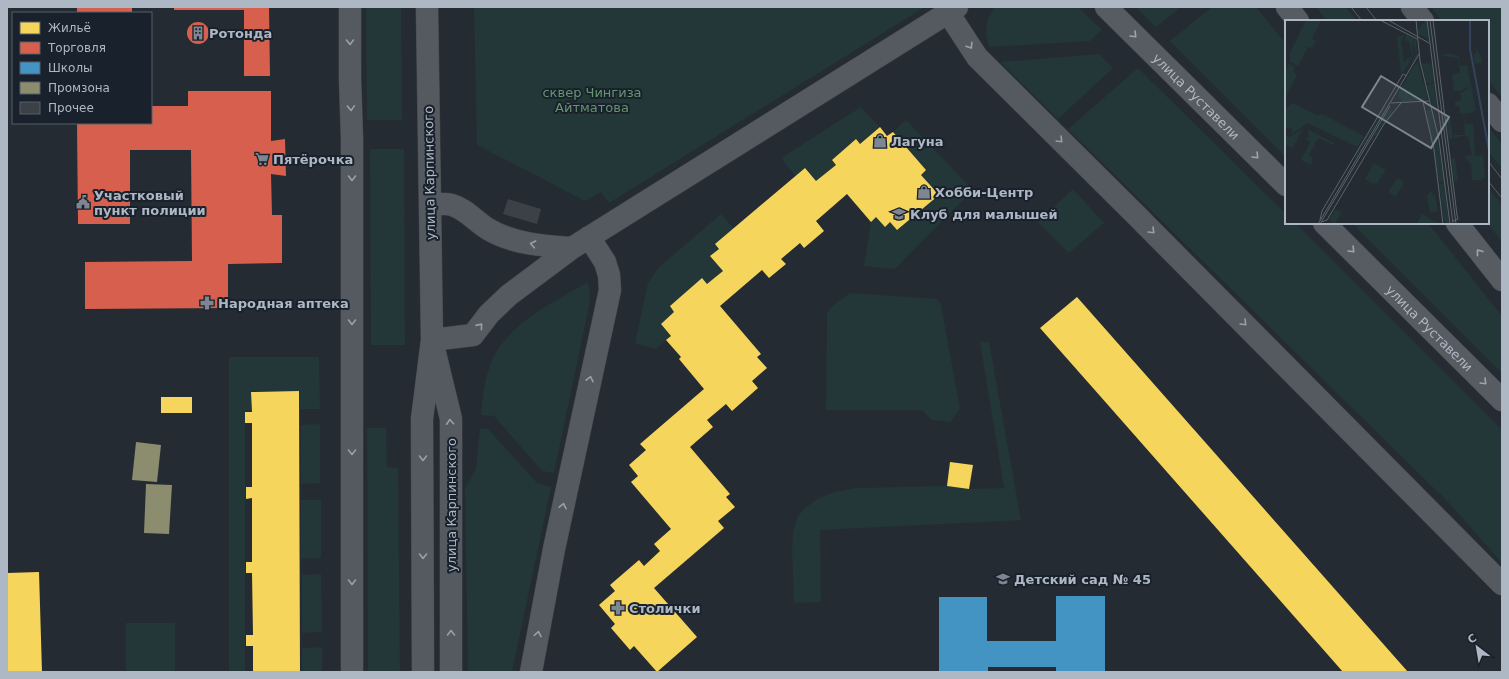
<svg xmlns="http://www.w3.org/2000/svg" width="1509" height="679" viewBox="0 0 1509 679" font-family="'DejaVu Sans',sans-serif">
  <rect width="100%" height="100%" fill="#252b32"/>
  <path fill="#233638" d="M366 7H401L402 120H367Z
    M474 7H925L609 203 601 192 585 201 477 145Z
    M995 7H1078L1102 30 1090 41 989 47C984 28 985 23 995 7Z
    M1136 7H1181L1156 27Z
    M1212 7H1256L1286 44V157L1170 41Z
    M1316 7H1346L1357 21H1327Z
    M1431 7H1502V97L1488 80V21H1442Z
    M1099 54 1113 68 1058 119 1000 62Z
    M1138 68 1286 214V223H1295L1502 430V563L1450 504 1068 129Z
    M861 107 880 127 860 144 856 139 832 160 836 165 816 181 805 168 795 176 781 158Z
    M906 120 973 190 895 269 864 266 871 222 876 217 884 226 890 222 897 230 938 195 921 175 926 170 893 132Z
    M1488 126 1502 144V169L1488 151Z
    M370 149H404L405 345H371Z
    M1488 187 1502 205V242L1487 223H1488Z
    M1073 189 1104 223 1069 253 1038 222Z
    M721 214 734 229 719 249 710 256 723 271 707 284 702 278 670 306 674 312 661 324 671 336 656 349 635 343 648 283 659 267Z
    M1352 223H1428L1502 316V373Z
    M588 282 590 293 589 306 554 473 542 471 494 416 481 415C483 397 484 380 491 363 507 323 553 303 588 282Z
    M850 293 937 299 941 305 960 409 950 422 932 420 922 410H826L827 313 832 306Z
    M980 342H989L1021 520 820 530 821 602 794 603 792 550 793 531 798 516 805 508 817 499 831 493 856 488 947 486 969 489 1004 488Z
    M229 357H319L320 409H300V391H251V411H245V672H229Z
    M320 424V483L301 484V425Z
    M367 428H386L387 467 398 468 400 672H368Z
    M480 428 488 429 537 483 551 487 512 672H468L465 488 476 469Z
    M301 500H321V558L301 559Z
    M321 574 322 632 302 633V575Z
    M126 623H175V672H126Z
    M322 647V672H302V648Z"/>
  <path fill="#f6d55c" d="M880 127 887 136 893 132 926 170 921 175 939 195 897 230 890 222 885 227 876 217 871 222 847 194 816 221 824 231 804 248 800 243 781 259 786 264 769 278 762 270 720 306 761 354 757 357 767 368 752 381 758 388 732 411 726 404 707 420 713 427 690 447 730 494 726 497 735 507 718 521 724 528 654 588 697 637 657 672 634 646 630 650 611 628 615 624 599 605 615 591 610 585 639 560 644 566 660 551 654 544 671 529 631 482 638 476 629 465 646 450 640 444 704 389 679 359 681 357 666 340 671 336 661 324 674 312 670 306 702 278 707 284 723 271 710 256 719 249 715 244 805 168 816 181 836 165 832 160 856 139 860 144Z
    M1077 297 1408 672H1343L1108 405 1040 328Z
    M299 391 300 672H253V646H246V635H253L252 573H246V562H252V498L246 499V487H252V423H245V412H252L251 392Z
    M161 397H192V413H161Z
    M950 462 973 465 969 489 947 486Z
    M39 572 42 672H7V573Z"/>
  <path fill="#d6604d" d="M77 7H132V13H77Z
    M174 7H269L270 76H244V10H174Z
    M187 33a11 11 0 1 1 22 0a11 11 0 1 1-22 0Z
    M188 91H271V141L285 139 286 176 271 174 272 215H282V263L228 264V308L85 309V262L192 261 191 150H130V224H78L77 123H151V106H188Z"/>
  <path fill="#4393c3" d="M1056 596H1105V672H1056V667H988V672H939V597H987V641H1056Z"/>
  <path fill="#8c8c6e" d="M136 442 161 445 157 482 132 480Z
    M146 484 172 485 169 534 144 533Z"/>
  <path fill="#3c4147" d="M508 199 541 209 537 224 503 214Z"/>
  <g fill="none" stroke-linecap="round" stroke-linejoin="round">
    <g stroke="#42474c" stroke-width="23">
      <path id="minor" d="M350 7V78L352 139V672
        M1412 7 1423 21
        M949 14 977 57 1135 214 1502 584
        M1488 104 1502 121
        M430 204C437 204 445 203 452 205 466 209 476 222 488 229 513 244 544 246 572 248
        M432 340 473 335 489 314 509 295 572 248 957 7
        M435 353 451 419V672
        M423 672 422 419 432 340 427 7
        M531 672 554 549 610 290 609 275 605 262 589 237"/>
    </g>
    <g stroke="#42474f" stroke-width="23">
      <g id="major">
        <path id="s1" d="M1106 7 1286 185"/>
        <path d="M1287 7 1298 21"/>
        <path id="s2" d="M1324 223 1502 400"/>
        <path d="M1457 223 1502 280"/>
      </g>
    </g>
    <use href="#minor" stroke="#555960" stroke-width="22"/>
    <use href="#major" stroke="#575c62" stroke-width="22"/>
    <path stroke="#595d64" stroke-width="1" d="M1351 7 1362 21
      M1366 7 1377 21
      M1488 161 1502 179
      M1488 181 1502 198"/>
  </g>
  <defs><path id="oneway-chevron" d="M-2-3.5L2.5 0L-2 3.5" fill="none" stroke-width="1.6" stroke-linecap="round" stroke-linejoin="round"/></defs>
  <g stroke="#9da5b0">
    <use href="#oneway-chevron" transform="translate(1134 35) rotate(45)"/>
    <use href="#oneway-chevron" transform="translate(1256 156) rotate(45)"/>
    <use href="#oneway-chevron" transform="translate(1352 250) rotate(45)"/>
    <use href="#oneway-chevron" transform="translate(1479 252) rotate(-128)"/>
    <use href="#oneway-chevron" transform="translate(1484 382) rotate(45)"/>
  </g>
  <g stroke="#98a0ab">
    <use href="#oneway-chevron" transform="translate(350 42) rotate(90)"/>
    <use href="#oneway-chevron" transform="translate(970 46) rotate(57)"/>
    <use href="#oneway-chevron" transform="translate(351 108) rotate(88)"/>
    <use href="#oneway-chevron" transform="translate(1060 140) rotate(45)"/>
    <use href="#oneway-chevron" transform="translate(352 178) rotate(90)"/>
    <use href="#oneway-chevron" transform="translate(1152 231) rotate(45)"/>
    <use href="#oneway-chevron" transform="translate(533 244) rotate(-169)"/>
    <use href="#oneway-chevron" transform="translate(352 322) rotate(90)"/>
    <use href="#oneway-chevron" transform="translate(1244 323) rotate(45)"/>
    <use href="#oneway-chevron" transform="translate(480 326) rotate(-51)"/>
    <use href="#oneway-chevron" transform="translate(590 379) rotate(-78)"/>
    <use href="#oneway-chevron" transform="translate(450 422) rotate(-94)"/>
    <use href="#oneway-chevron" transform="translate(352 452) rotate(90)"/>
    <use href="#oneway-chevron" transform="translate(423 458) rotate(90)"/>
    <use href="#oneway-chevron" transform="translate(563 506) rotate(-78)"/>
    <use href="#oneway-chevron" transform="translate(423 556) rotate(90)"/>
    <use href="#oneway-chevron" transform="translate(352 582) rotate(90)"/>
    <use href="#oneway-chevron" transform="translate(451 633) rotate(-90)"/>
    <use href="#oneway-chevron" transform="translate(538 634) rotate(-79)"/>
  </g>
  <defs>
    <g id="building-bare" transform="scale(1.08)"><path d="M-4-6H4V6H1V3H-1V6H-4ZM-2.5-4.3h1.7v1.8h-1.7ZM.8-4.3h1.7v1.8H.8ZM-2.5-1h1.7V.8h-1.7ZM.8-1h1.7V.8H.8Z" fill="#7e8691" stroke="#19222c" stroke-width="2.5" paint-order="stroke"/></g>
    <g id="shop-bare" transform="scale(1.08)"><path d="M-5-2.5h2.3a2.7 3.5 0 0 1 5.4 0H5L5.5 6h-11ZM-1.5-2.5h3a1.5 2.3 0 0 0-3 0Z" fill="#7e8691" stroke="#19222c" stroke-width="2.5" paint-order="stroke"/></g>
    <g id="supermarket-bare" transform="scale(1.08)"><path d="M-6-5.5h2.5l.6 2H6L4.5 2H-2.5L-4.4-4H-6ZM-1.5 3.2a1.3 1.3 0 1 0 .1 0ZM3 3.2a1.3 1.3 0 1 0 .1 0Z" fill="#7e8691" stroke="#19222c" stroke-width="2.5" paint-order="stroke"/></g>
    <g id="civic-bare" transform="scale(1.08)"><path d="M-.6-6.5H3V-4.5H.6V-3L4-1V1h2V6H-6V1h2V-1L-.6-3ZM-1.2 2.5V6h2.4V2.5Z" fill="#7e8691" stroke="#19222c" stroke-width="2.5" paint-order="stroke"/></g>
    <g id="school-bare" transform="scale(1.08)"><path d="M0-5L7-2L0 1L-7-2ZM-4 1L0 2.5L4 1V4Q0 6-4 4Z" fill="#7e8691" stroke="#19222c" stroke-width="2.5" paint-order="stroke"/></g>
    <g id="pharmacy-bare" transform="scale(1.08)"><path d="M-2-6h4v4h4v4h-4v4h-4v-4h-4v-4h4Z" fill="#7e8691" stroke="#19222c" stroke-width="2.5" paint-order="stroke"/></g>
  </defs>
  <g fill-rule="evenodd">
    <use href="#building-bare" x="198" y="33"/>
    <use href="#shop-bare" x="880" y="141"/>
    <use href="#supermarket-bare" x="262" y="159"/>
    <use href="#shop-bare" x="924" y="192"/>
    <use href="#civic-bare" x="83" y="202"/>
    <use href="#school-bare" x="899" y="214"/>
    <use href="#pharmacy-bare" x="207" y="303"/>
    <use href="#school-bare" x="1003" y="579"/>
    <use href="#pharmacy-bare" x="618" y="608"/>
  </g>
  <g text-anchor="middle" stroke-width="4" stroke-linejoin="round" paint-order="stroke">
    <g font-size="13" font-weight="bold" fill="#aeb7c4" stroke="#19222c" text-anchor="start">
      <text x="209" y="38">Ротонда</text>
      <text x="891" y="146">Лагуна</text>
      <text x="273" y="164">Пятёрочка</text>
      <text x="935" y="197">Хобби-Центр</text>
      <text x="94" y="200">Участковый<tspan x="94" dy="15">пункт полиции</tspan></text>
      <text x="910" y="219">Клуб для малышей</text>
      <text x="218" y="308">Народная аптека</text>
      <text x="1014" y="584">Детский сад № 45</text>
      <text x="629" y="613">Столички</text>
    </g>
    <g font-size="13" fill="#66946f" stroke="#19222c">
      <text x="592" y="97">сквер Чингиза<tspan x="592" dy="15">Айтматова</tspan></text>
    </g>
    <g font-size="13" fill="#aeb7c4" stroke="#19222c">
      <text dy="5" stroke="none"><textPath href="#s1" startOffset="127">улица Руставели</textPath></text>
      <text transform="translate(429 173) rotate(-91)" y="5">улица Карпинского</text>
      <text dy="5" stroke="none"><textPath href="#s2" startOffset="149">улица Руставели</textPath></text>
      <text transform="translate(451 505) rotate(-90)" y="5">улица Карпинского</text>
    </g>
  </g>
  <g transform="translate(1285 20)">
    <rect width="204" height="204" fill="#252b32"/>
    <path d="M21 0H36L27 19 31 21 27 28 23 27 13 46 5 42V33ZM141 0 143 18H142L133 14V10ZM145 2 155 77 154 78 144 3ZM120 15 116 21 119 42 127 35 125 23 120 20 121 15 127 18 128 34 124 42 129 34 127 18 131 20 132 36 121 53 131 34 128 20 129 35 112 61 116 53 112 17ZM191 28 197 38 196 43 190 44 188 34 191 33ZM165 34 174 36 175 46 182 45 191 90 185 93H175L174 86H170V82L176 80 175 73 183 69 182 67 176 71H169L167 55 175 52 173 38 153 35ZM133 43 143 79 118 82 113 75 116 68 130 44ZM146 43 149 60 146 64 141 62 137 44ZM4 44 10 47 8 52 12 54 1 77 0 50ZM149 63 152 88 148 89 142 65ZM8 83 32 95 37 94 79 116 72 127 23 103 5 115 8 109 2 107 0 111V89ZM100 85 101 88 71 138 70 137ZM106 88 107 93 78 133 103 91ZM155 89H156L164 161ZM146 90 153 121 159 162H154L141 91ZM178 94H183L179 95 180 104H188L190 136 198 135 200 157 196 160H187L186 144 179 136 187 135 183 117 177 116 169 118V115H180ZM161 95H165L168 119H164ZM17 109 8 128 0 124V115L5 117ZM22 109 49 123 48 125 33 118 24 135 28 138 26 145 16 140 25 122 21 119 24 116ZM170 138 173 160 169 161 166 139ZM74 141 75 142 38 200ZM89 143 101 150 92 163 88 164 80 159ZM112 158 119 162 111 177 103 172ZM159 163 164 204 159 201 154 164ZM145 172H148L146 175H150L153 192H145L142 176ZM50 189 57 192 50 204 44 200ZM137 194 149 201 156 204H131Z" fill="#233638"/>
    <path fill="none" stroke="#33445a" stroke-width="2" d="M185 0V29L204 130"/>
    <path fill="none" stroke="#5c636c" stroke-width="1" d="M95 0 132 19M103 0 144 23M131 0 135 41 154 120 165 204M142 0 168 204M145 0 171 204M148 0 172 195 173 199 168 201M138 82 149 130 158 204M106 83 144 81M35 200 37 191 118 54 122 56M36 202 42 200 99 104 116 83M33 204 134 34M35 204 105 86"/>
    <path fill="#7e8691" fill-opacity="0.15" stroke="#7e8691" stroke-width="2" d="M96 56 164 97 146 128 77 87Z"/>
    <rect width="204" height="204" fill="none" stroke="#aeb7c4" stroke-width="2"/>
  </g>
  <rect width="1509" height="679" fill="none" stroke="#aeb7c4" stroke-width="16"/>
  <rect x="12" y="12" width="140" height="112" fill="#19222c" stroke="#555e69"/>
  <rect x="20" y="22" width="20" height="12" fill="#f6d55c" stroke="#555e69"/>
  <text x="48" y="32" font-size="12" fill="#aeb7c4">Жильё</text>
  <rect x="20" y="42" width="20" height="12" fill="#d6604d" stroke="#555e69"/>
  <text x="48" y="52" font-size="12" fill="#aeb7c4">Торговля</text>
  <rect x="20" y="62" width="20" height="12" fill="#4393c3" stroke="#555e69"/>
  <text x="48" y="72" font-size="12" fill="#aeb7c4">Школы</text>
  <rect x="20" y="82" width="20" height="12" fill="#8c8c6e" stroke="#555e69"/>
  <text x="48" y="92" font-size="12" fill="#aeb7c4">Промзона</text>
  <rect x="20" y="102" width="20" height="12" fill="#3c4147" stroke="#555e69"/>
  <text x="48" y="112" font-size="12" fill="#aeb7c4">Прочее</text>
  <g transform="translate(1477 647) rotate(329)" stroke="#19222c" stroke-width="3" paint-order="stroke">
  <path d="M0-3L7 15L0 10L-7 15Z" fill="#aeb7c4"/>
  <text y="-6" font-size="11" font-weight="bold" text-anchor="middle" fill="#aeb7c4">С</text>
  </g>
</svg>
